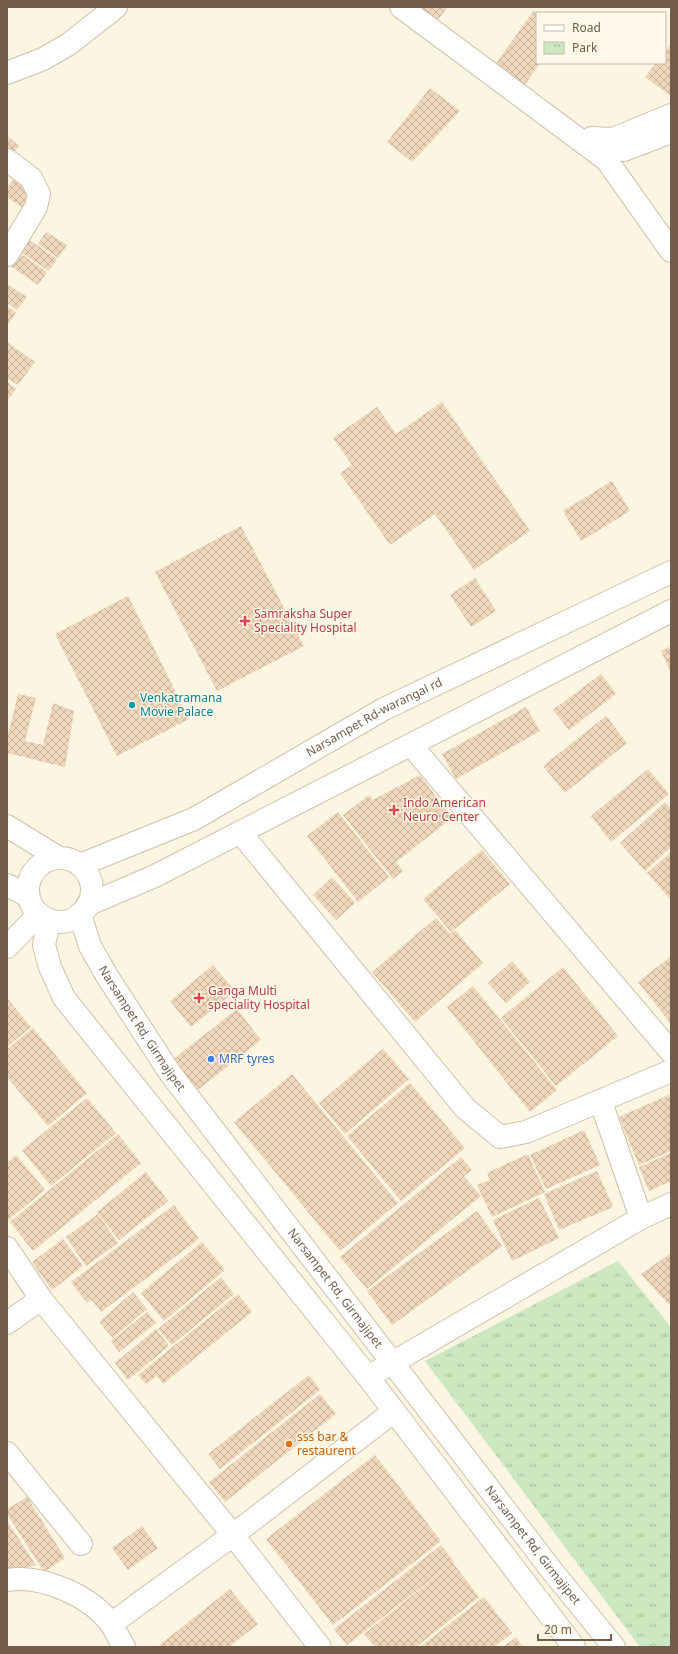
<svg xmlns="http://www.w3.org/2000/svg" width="678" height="1654" viewBox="0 0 678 1654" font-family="'Noto Sans',sans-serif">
  <defs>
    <pattern id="park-tufts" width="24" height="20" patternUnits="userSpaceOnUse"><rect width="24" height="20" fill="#cbe8c1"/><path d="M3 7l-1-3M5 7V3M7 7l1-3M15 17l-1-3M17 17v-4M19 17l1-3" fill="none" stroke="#a9bf9f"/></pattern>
    <pattern id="building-cross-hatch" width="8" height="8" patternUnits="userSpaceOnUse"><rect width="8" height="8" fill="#f0d7bb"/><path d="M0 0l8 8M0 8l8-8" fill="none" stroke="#c7b29a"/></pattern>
  </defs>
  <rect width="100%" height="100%" fill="#fbf5e2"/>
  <path fill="url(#park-tufts)" d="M618 1261 671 1327V1647H640L425 1361Z"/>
  <path fill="url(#building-cross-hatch)" d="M414 7H448L434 24Z
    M534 10 537 13V63H540L524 86 495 65Z
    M671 44V96L645 77 656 63H665V52Z
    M430 88 460 111 412 162 387 142Z
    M7 136 19 146 10 156 7 153Z
    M15 177 35 193 24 209 7 197V188Z
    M46 232 67 245 58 258 38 244Z
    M28 239 57 259 49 271 20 252Z
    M18 252 47 272 38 285 9 265Z
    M7 284 27 297 17 310 7 303Z
    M7 306 16 313 7 326Z
    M7 342 35 362 18 385 7 378Z
    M7 382 16 389 7 401Z
    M442 402 530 531 474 570 435 514 390 545 340 473 352 465 333 438 377 407 396 434Z
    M612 481 630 511 581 541 563 511Z
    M241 526 304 646 217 691 155 572Z
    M475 578 496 611 471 627 450 595Z
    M128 596 189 719 117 756 55 634Z
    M671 646V673L661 651Z
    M601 674 616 694 569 730 553 710Z
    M18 694 36 698 25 741 43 745 53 703 74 711 65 767 7 753V739Z
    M526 707 540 731 456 779 442 754Z
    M606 716 627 743 565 793 543 766Z
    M648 769 669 794 611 842 591 816Z
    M420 775 452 818 396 862 403 871 393 879 343 815 369 795 373 800Z
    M665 802 671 809V847L645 871 620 843Z
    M338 812 389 877 358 902 307 836Z
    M482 850 510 884 451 932 423 899Z
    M671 852V900L647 873Z
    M332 877 355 903 336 920 313 895Z
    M436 918 450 934 455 930 483 963 415 1022 372 972Z
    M671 956V1024L638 982Z
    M512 961 530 982 506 1003 488 983Z
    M213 965 235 991 191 1027 170 1001Z
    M563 967 618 1036 556 1086 501 1018Z
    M473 986 557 1090 530 1112 447 1007Z
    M7 998 31 1027 7 1047Z
    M237 1009 261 1040 195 1092 171 1061Z
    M33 1028 87 1093 48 1126 7 1077V1049Z
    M383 1049 409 1079 345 1134 319 1103Z
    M292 1074 398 1203 340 1251 234 1122Z
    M410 1083 465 1148 401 1201 347 1136Z
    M671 1094V1151L639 1165 619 1117Z
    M87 1098 116 1133 51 1186 22 1150Z
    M584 1130 600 1165 546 1189 530 1155Z
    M118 1134 141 1163 33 1251 10 1222Z
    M671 1153V1181L649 1191 639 1167Z
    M528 1154 545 1192 492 1217 477 1185 490 1180 487 1173Z
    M16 1155 45 1190 7 1221V1163Z
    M461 1157 472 1170 464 1176 481 1196 367 1289 340 1257Z
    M597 1171 613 1207 559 1230 544 1194Z
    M146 1172 168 1201 119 1240 97 1212Z
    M539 1198 559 1238 512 1261 493 1220Z
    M174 1205 199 1239 101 1312 92 1300 87 1303 71 1282Z
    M477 1211 502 1246 392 1325 367 1291Z
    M98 1214 118 1243 86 1266 66 1237Z
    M63 1239 83 1266 52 1290 32 1262Z
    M202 1242 225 1270 164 1321 141 1293Z
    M671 1253V1303L669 1305 641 1274Z
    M221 1277 234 1294 172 1345 158 1329Z
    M133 1292 147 1309 113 1338 99 1322Z
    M238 1294 252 1312 163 1384 157 1376 146 1384 138 1375Z
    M147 1312 156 1323 119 1352 111 1341Z
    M156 1329 169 1346 128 1380 115 1363Z
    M309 1375 320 1390 220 1469 208 1454Z
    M320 1394 336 1414 225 1502 209 1482Z
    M375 1455 441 1541 333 1625 266 1539Z
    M27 1497 65 1558 44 1572 7 1514V1509Z
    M7 1521 36 1565 7 1573Z
    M142 1526 158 1548 128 1570 112 1548Z
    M441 1545 454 1562 347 1645 334 1629Z
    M453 1563 479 1597 416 1647H375L364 1634Z
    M230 1589 258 1624 229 1647H157Z
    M484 1597 512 1633 494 1647H420Z
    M516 1637 523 1647H503Z"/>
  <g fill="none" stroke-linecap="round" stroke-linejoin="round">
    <g stroke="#cec0ac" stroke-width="24">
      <path id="street" d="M401 7 604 158
        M7 73 43 59 69 44 116 7
        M671 115 613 139 591 138 671 251
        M624 150 671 132
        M7 160 31 178 39 194 36 207 7 255
        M411 745 671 1052
        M240 832 465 1108 500 1137 526 1132 671 1071
        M7 947 39 914
        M601 1102 641 1218
        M7 1248 41 1299 233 1535 320 1647
        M7 1323 41 1299
        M368 1377 641 1218 671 1204
        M7 1453 81 1544
        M7 1580C42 1574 91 1596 112 1625 116 1632 120 1640 124 1647
        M111 1624 233 1535 393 1412"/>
    </g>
    <g stroke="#d1c0a9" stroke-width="24">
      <g id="secondary">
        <path d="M7 826 59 858"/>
        <circle cx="60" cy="890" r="32"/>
        <path id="s1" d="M80 865 194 819 384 709 671 572"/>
        <path d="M7 885 28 896"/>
        <path d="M87 905 155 876 671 611"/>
        <path id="s2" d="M80 914 90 946 107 976 170 1073 553 1572 614 1647"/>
        <path d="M49 920 44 945 50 967 64 998 368 1377 574 1647"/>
      </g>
    </g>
    <use href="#street" stroke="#fff" stroke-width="22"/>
    <use href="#secondary" stroke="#fff" stroke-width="22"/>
  </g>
  <g fill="#e0444e" stroke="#fef9e8" stroke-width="1.5">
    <path d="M243 615h4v4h4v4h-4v4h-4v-4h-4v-4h4z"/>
    <path d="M392 804h4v4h4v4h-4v4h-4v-4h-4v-4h4z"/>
    <path d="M197 992h4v4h4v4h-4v4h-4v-4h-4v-4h4z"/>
  </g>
  <circle fill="#0f9aa8" stroke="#fef9e8" stroke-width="1.5" cx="132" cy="705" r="4"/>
  <circle fill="#3f7fe0" stroke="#fef9e8" stroke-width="1.5" cx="211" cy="1059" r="4"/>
  <circle fill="#e8710a" stroke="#fef9e8" stroke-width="1.5" cx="289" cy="1444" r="4"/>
  <g text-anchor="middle" stroke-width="3" stroke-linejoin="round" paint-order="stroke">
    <g font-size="12" fill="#be3a42" stroke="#fef9e8" text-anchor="start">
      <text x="254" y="618">Samraksha Super<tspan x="254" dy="14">Speciality Hospital</tspan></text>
      <text x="403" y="807">Indo American<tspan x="403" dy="14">Neuro Center</tspan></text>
      <text x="208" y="995">Ganga Multi<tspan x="208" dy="14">speciality Hospital</tspan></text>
    </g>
    <g font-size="12" fill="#0d838f" stroke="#fef9e8" text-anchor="start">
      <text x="140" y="702">Venkatramana<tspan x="140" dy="14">Movie Palace</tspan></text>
    </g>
    <g font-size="12" fill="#725d4a" stroke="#fef9e8">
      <text dy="4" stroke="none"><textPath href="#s1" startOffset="330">Narsampet Rd-warangal rd</textPath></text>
      <text dy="4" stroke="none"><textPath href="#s2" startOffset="131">Narsampet Rd, Girmajipet</textPath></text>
      <text dy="4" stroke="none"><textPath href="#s2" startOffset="455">Narsampet Rd, Girmajipet</textPath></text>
      <text dy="4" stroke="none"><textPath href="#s2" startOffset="779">Narsampet Rd, Girmajipet</textPath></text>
    </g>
    <g font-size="12" fill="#366cbe" stroke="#fef9e8" text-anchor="start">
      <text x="219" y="1063">MRF tyres</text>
    </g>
    <g font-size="12" fill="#c56008" stroke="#fef9e8" text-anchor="start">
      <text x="297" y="1441">sss bar &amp;<tspan x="297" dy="14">restaurent</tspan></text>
    </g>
  </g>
  <rect width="678" height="1654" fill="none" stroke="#725d4a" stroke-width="16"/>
  <rect x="536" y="12" width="130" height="52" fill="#fef9e8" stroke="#c6bba9"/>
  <rect x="544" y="25" width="20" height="6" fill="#ffffff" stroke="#c6bba9"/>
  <text x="572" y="32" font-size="12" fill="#725d4a">Road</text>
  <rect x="544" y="42" width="20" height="12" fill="url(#park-tufts)" stroke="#c6bba9"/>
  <text x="572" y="52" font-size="12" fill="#725d4a">Park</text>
  <path d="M538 1634v6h73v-6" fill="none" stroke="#725d4a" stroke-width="2"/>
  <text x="544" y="1634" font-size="12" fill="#725d4a" stroke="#fef9e8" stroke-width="3" paint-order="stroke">20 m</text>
</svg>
